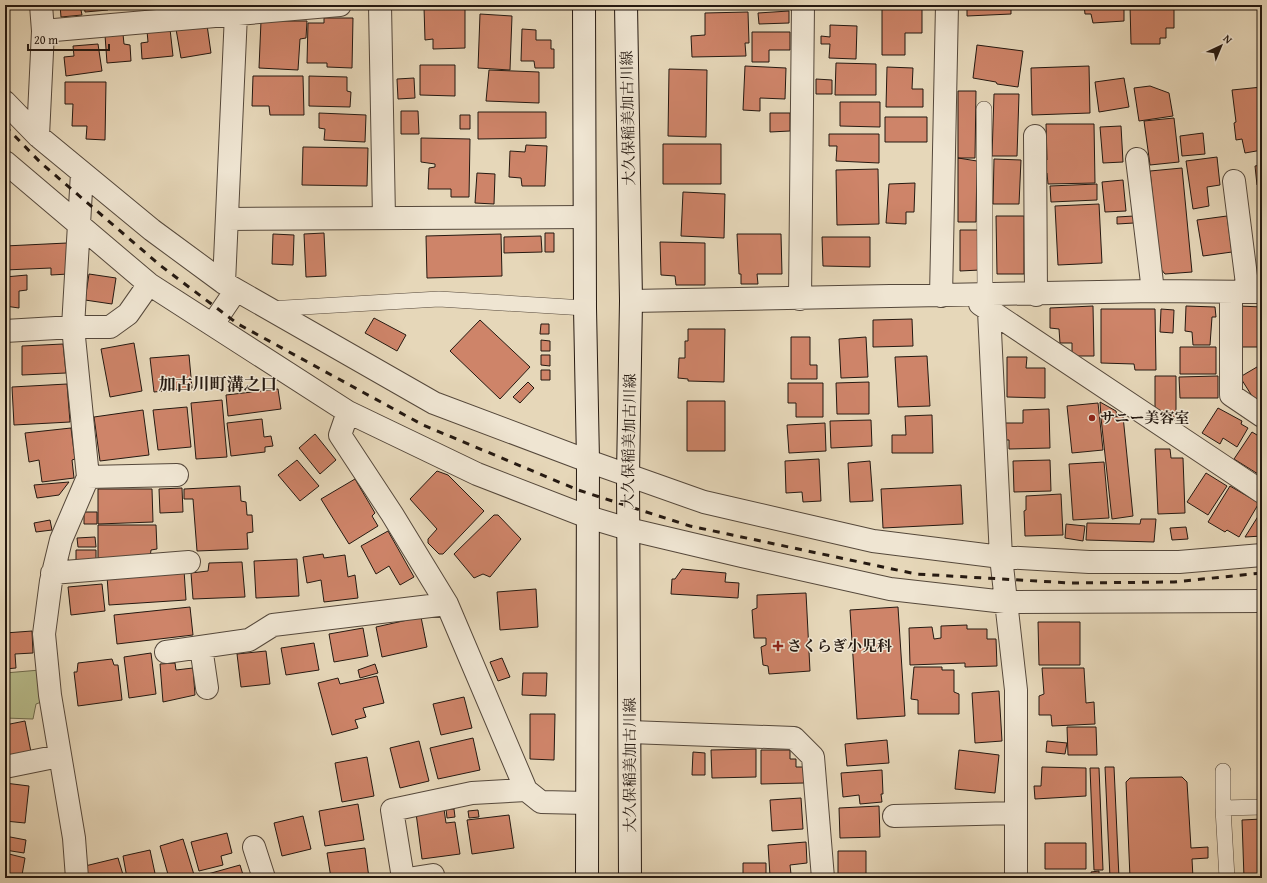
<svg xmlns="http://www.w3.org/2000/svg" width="1267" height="883" viewBox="0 0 1267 883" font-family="'Gentium Book Plus','Noto Serif JP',serif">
  <rect width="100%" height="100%" fill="#e6d7b9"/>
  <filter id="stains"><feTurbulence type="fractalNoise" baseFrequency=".005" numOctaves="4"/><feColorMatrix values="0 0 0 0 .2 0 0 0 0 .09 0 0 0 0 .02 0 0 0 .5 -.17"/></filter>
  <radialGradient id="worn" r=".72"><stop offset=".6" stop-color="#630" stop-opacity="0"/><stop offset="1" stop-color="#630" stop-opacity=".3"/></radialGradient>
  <path fill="#b8bd8c" stroke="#6e6b4e" d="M40 670 44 701 36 704 33 719 5 718V673Z"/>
  <path fill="#ce8469" stroke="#251911" d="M60 5H80L82 15 61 17Z
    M84 5H107L108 10 85 12Z
    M433 5H465V48L433 49V39L425 40 424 7H433Z
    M967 5H1011V14L967 16Z
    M1084 5H1124V21L1093 23 1091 14H1085Z
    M1130 5H1174V28H1166V38H1160V44H1131Z
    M882 7H922V33H905V55H882Z
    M789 11V23L759 24 758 13Z
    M748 12 749 43H745L746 56 692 57 691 36 705 35V13Z
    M480 14 512 16 510 70 478 68Z
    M324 18H353L352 68 327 67V63H307L308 23H324Z
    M261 21H307L306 38 300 39 298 70 259 68Z
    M207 25 211 53 181 58 176 29Z
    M830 25 857 26 856 59 829 58 830 44H821V36L830 37Z
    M170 29 173 56 142 59 141 43 148 42 147 31Z
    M522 29 536 30V40H551V49H554V68H535L534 61H521Z
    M752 32H790V50H769V62H752Z
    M123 34 124 44 130 45 131 61 107 63 105 35Z
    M98 44 102 71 66 76 64 57 74 56 73 46Z
    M977 45 1023 51 1018 87 997 84 996 82 973 78Z
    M836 63 876 64V95H835Z
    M420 65H455V96L420 95Z
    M745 66 786 68 785 99 760 98V111L743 110Z
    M1089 66 1090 113 1032 115 1031 68Z
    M887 67 913 68 912 89H923V107H886Z
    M669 69 707 70 706 137 668 136Z
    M489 70 539 72V103L486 101Z
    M253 76H303L304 115H270L269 106H252Z
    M309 76 347 77V91L351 92 350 107 309 106Z
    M414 78 415 98 398 99 397 79Z
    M1124 78 1129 107 1099 112 1095 82Z
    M816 79 832 80V94H816Z
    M65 82H106L105 140 86 139 87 126H72L73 104H65Z
    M1150 86 1169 93 1173 116 1139 121 1134 88Z
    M1262 87V150L1245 153 1242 139 1236 140 1234 123 1236 122 1232 90Z
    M958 91H976L975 158H958Z
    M994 94H1019L1017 156H992Z
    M840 102H880V127L840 126Z
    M401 111H418L419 134H401Z
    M478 112H546V138L478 139Z
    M319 113 366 115 365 142 324 140 325 129 319 128Z
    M770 113H790V131L770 132Z
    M460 115H470V129H460Z
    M885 117H927V142H885Z
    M1174 118 1179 162 1150 165 1144 121Z
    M1046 124H1094L1095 183 1048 184 1047 173H1044V160H1047Z
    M1121 126 1123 162 1103 163 1100 127Z
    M1203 133 1205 154 1182 156 1180 136Z
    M829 134H879V163L836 161 837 146H829Z
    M421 138 470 139 469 197H451V189H428L429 168 435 167V164L421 162Z
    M663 144H721V184H663Z
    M526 145 547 146 545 186H522L521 178 509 177 510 151 525 152Z
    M303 147 368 148 367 186 302 185Z
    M1217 157 1220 185 1207 187 1209 206 1193 209 1186 161Z
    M958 158 977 161 976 222H958Z
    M994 159 1021 160 1019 204H993Z
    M1261 165 1262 184 1257 185 1255 166Z
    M1182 168 1192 272 1165 274 1160 268 1150 171Z
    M878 169 879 224 837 225 836 170Z
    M477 173 495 174 494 204 475 203Z
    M1123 180 1126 211 1105 212 1102 182Z
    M915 183 914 212H906V224L886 223 889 184Z
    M1097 184V200L1051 202 1050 186Z
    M683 192 725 194 724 238 681 236Z
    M1099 204 1102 263 1058 265 1055 206Z
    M996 216H1024V274H997Z
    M1134 216V223L1117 224V217Z
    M1227 216 1232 252 1203 256 1197 220Z
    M960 230H980V270L960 271Z
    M324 233 326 276 306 277 304 234Z
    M545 233H554V252H545Z
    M273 234 294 235 293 265 272 264Z
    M501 234 502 276 427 278 426 236Z
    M737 234H781L782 274H757L758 284H741V274H739Z
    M541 236 542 252 504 253V237Z
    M822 237H870V267L823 266Z
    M660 242 705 243V285H676L675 276 661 275Z
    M67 243 68 274 51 275V268L5 270V246Z
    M89 274 116 278 112 304 85 300Z
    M27 275V290L19 291V308L5 306V277Z
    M1093 306 1094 356H1072V343H1060L1059 329 1050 328V308Z
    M1186 306 1215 307 1216 317H1212L1210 345H1193L1192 332 1185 331Z
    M1239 306 1262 307 1260 347H1242Z
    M1101 309H1155L1156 370H1135L1134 364 1101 363Z
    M1161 309 1174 310 1173 333 1160 332Z
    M374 318 406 335 397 351 365 333Z
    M912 319 913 346 873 347V320Z
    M480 320 530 367 500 399 450 351Z
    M541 324H549V334H540Z
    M688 329H725L724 382 688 381V379L678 378 679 358H685V341H688Z
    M791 337H810V365H817V379H791Z
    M866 337 868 377 841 378 839 339Z
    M541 340 550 341V351H541Z
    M134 343 142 391 110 397 101 349Z
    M63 344 66 373 22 375V346Z
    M1180 347H1216V374H1180Z
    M189 355 192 388 154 392 150 358Z
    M541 355H550V366L541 365Z
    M927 356 930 406 898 407 895 357Z
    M1007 357H1027L1026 368H1045V398L1007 397Z
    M1262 364V402L1257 404 1240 377Z
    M541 370H550V380H541Z
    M1155 376H1176V418L1155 408Z
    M1218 376V398H1180L1179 377Z
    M528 382 534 388 520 403 513 397Z
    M869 382V414H837L836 383Z
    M788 383H823V417H796V403H788Z
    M67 384 70 422 14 425 12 387Z
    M278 389 281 409 228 416 226 395Z
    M222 400 227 457 196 459 191 403Z
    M687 401H725V451H687Z
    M1100 402 1116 411 1117 415 1101 417Z
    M1098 403 1103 450 1072 453 1067 406Z
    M187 407 191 447 158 450 153 410Z
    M1218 408 1242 421 1241 424 1248 428 1237 447 1223 438 1220 444 1202 433Z
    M1049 409 1050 448 1009 449V440H1004V423H1023V410Z
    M143 410 149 455 100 461 94 417Z
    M932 415 933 453H892V435H906L905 416Z
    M1123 416 1133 516 1112 519 1101 418Z
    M262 419 264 437 271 436 273 446 265 447V452L231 456 227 423Z
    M871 420 872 446 831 448 830 421Z
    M825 423 826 451 789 453 787 425Z
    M71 428 75 459 72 460 74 478 42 482 39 460 29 462 25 433Z
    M1252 432 1262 438V467L1258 474 1234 459Z
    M315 434 336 460 320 474 299 448Z
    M1155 449H1170L1171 458H1183L1185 513 1158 514Z
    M819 459 821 501 803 502 802 492 786 493 785 461Z
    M297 460 319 486 300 501 278 475Z
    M1050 460 1051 491 1014 492 1013 461Z
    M870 461 873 501 850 502 848 463Z
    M1104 462 1109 518 1073 520 1069 464Z
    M437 471 448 475 484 511 443 554H439L428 543V539L437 529 410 499Z
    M1206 473 1227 486 1208 515 1187 502Z
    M355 479 375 513 372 516 378 526 349 544 321 499Z
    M69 482 59 495 37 498 34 485Z
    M961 485 963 524 883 528 881 489Z
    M240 486 241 501 246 502 247 515H252L253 532 247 533 248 549 197 551 193 499H184V489Z
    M1230 486 1259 503 1239 537 1227 530 1225 532 1208 522Z
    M182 488 183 512 160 513 159 489Z
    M98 489H152L153 522 98 524Z
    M1061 494 1063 535 1025 536 1024 511 1026 510V496Z
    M1262 510V536L1245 537Z
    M84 512H97V524H84Z
    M494 515H498L521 539 490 577 483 574 474 578 454 554Z
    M1141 519H1156L1154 542 1086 540 1087 523 1140 524Z
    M50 520 52 530 36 532 34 523Z
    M1066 524 1085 526 1083 541 1065 538Z
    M98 525H156L157 549 151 550 150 558H98Z
    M1186 527 1188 539 1172 540 1170 528Z
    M388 531 414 577 400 585 389 566 376 574 361 546Z
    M95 537 96 547H78L77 538Z
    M76 550H96V561H76Z
    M323 554 324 558 345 555 348 577 355 575 358 598 324 602 321 580 307 583 303 557Z
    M297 559 299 596 256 598 254 561Z
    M242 562 245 597 193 599 191 573 208 571 209 563Z
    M682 569 726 573 725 582 739 583 738 598 671 594 672 579H675Z
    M184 570 186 600 109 605 107 576Z
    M102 584 105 611 71 615 68 587Z
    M536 589 538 627 500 630 497 592Z
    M806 593 810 671 769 674 768 666 763 665 761 647 766 645V638H754L752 610 757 608V595Z
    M190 607 193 635 117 644 114 615Z
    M898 607 905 716 857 719 850 610Z
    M421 617 427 647 382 657 376 627Z
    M1038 622H1080V665H1039Z
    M967 625V629H987V639H996L997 666 965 667V663L910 665 909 628 932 627 934 639 941 638V626Z
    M363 628 368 656 334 662 329 634Z
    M32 631 33 653 15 654 16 668 5 669V633Z
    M314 643 319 670 286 675 281 648Z
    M266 651 270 684 241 687 237 654Z
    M151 653 156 694 129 698 124 657Z
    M502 658 510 677 498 681 490 662Z
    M112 659 114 665H118L122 700 78 706 74 672H77L78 663Z
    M175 663 176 670 193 668 195 695 163 702 160 664Z
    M375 664 378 673 360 678 358 670Z
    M914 667H942V670H954V692L959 694V714H918V700L911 699Z
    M1042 668H1084L1086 703 1094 702 1095 724 1052 726 1051 715H1039V696L1044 694Z
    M523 673H547L546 696 522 695Z
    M377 676 384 703 363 708 366 717 355 720 358 728 332 735 318 683 338 678 340 684Z
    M999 691 1002 741 975 743 972 693Z
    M464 697 472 728 441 735 433 704Z
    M530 714H555L554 760 530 759Z
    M25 721 31 752 5 757V725Z
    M1067 727H1096L1097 755H1068Z
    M473 738 480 770 438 779 430 748Z
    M887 740 889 763 847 766 845 744Z
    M419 741 429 781 400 788 390 748Z
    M1047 741 1067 743 1065 754 1046 752Z
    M756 749V777L712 778 711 750Z
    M761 750H790V759H796V767H803L804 783 761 784Z
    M959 750 999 755 995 793 955 789Z
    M693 752 705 753V775H692Z
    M367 757 374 796 342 802 335 763Z
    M1042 767 1086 768V796L1035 799 1034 786H1041Z
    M1105 767H1114L1119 878H1110Z
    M1090 768H1099L1103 870H1094Z
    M882 770 883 794H881L882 802 860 804 859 795 843 797 841 773Z
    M1182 777 1187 782 1191 848 1208 847V858L1192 859 1193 878H1130L1126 782 1130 778Z
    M5 783 29 786 25 823 5 821Z
    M801 798 803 829 772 831 770 800Z
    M358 804 364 840 325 846 319 811Z
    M879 806 880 837 840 838 839 808Z
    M444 809 446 823 455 822 460 854 422 859 416 813Z
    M446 809H454L455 817 447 818Z
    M478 810 479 817 469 818 468 811Z
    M509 815 514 848 472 854 467 820Z
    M303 816 311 849 282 856 274 823Z
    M1262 819V878H1244L1242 820Z
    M227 833 232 853 221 856 223 865 199 871 191 842Z
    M5 836 26 840 24 853 5 850Z
    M183 839 195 878H169L160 846Z
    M806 842 807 863 790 865 791 874 770 876 768 845Z
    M1045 843H1086V869H1045Z
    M365 848 369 878H331L327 853Z
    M150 850 156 878H127L123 856Z
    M838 851H866V877L838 878Z
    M5 853 25 858 22 875H20L19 878H5Z
    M118 858 124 878H89L85 866Z
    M743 863H766V878H743Z
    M240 865 244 878H197V877Z
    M1099 871V878H1092L1091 872Z
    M62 874V878H35Z
    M500 875V878H480V877Z"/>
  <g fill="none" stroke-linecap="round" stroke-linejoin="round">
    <g stroke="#55483b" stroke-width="16">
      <path id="lane" d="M984 109 985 296
        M268 309 439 299 585 308
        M1223 771V808
        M1227 878 1223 808 1262 807"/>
    </g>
    <g stroke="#55483b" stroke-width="24">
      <path id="street" d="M380 5 384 218
        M43 31 340 5
        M5 102 38 136 152 230 224 283 434 403 588 461 704 502 873 541 1001 557 1089 562H1179L1262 555
        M38 136 43 31 41 5
        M1035 136 1036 295
        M1137 159 1153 291
        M5 162 149 284 348 412 477 474 588 517 628 529 742 556 890 589 1005 602 1262 601
        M1234 181 1248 292
        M227 219 584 217
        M224 283 236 14
        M1231 292V395L1262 416
        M941 296 947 5
        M800 299 803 5
        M631 301 1153 291 1262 292
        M980 304 1262 492
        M989 311 1001 557 1016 690V878
        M213 324 236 290
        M5 331 73 327H110L128 314 149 284
        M348 412 340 435 392 514 447 604 526 790 541 802 587 803
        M88 477 177 475
        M52 573 189 562
        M201 647 207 688
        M166 652 249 640 273 625 447 604
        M630 732 794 738 813 757 823 878
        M5 767 59 756
        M894 816 1016 813
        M254 847 264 878
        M77 878 74 838 50 695 44 634 51 581 61 540 88 477 73 327 82 173
        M403 878 392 810 472 793 526 790
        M414 878 433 875"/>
    </g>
    <g stroke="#251911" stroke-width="24">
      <path id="secondary" d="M584 5 585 308 588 461 587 878
        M626 5 631 301 628 475 630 878"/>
    </g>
    <use href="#lane" stroke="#efe5d2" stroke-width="15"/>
    <use href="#street" stroke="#efe5d2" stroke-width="22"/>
    <use href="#secondary" stroke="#efe5d2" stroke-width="22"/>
    <path stroke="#251911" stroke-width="3" stroke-dasharray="7 7" stroke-linecap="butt" d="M5 126 41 163 161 266 238 324 423 425 578 490 690 526 916 574 1071 583 1174 582 1262 573"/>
  </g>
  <g fill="#8f2418" stroke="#efe5d2" stroke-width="1.5">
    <circle cx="1092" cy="418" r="4"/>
    <path d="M776 640h4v4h4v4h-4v4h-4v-4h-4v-4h4z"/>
  </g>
  <g text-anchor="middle" stroke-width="3" stroke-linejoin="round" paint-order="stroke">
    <g font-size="15" fill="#251911" stroke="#efe5d2">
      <text transform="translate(628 118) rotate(-91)" y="5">大久保稲美加古川線</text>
      <text transform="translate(629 441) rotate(-89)" y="5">大久保稲美加古川線</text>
      <text transform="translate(630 765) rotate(-90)" y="5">大久保稲美加古川線</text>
    </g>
    <g font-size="15" font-weight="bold" fill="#251911" stroke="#efe5d2" text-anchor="start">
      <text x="1100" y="423">サニー美容室</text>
      <text x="787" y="651">さくらぎ小児科</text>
    </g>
    <g font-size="17" font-weight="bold" fill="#251911" stroke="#efe5d2">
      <text x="218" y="390">加古川町溝之口</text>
    </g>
  </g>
  <rect width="1267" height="883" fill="none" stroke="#e6d7b9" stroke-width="20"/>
  <rect x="6" y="6" width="1255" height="871" fill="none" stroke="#251911" stroke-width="2"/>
  <rect x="10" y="10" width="1247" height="863" fill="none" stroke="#251911"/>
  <g transform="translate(1221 46) rotate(44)" stroke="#efe5d2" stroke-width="3" paint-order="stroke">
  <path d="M0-3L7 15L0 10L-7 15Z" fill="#251911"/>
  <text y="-6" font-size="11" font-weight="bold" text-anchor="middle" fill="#251911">N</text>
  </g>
  <path d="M28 44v6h81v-6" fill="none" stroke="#251911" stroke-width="2"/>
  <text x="34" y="44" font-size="12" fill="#251911" stroke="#efe5d2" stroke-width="3" paint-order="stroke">20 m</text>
  <rect width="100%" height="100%" filter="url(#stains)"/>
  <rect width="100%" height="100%" fill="url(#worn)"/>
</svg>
